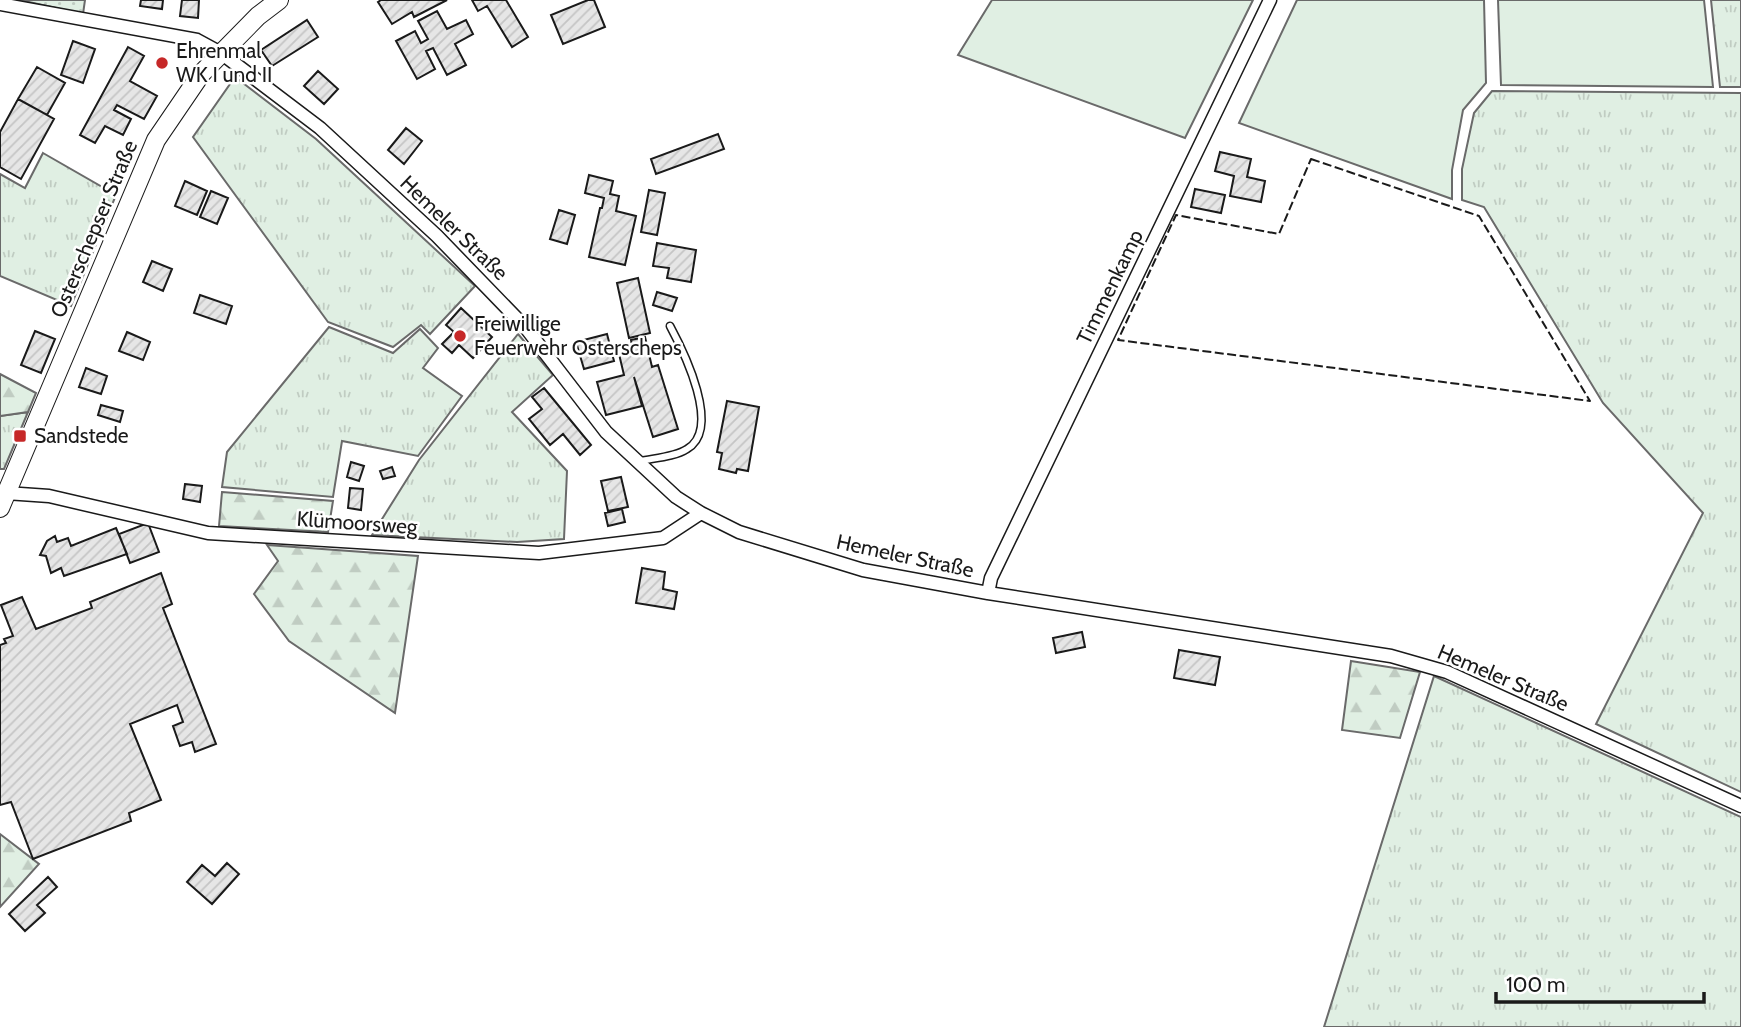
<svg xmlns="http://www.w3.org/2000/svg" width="1741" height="1027" viewBox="0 0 1741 1027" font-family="Cabin,sans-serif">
  <defs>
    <pattern id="grass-tufts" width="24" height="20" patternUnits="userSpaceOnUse" patternTransform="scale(1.75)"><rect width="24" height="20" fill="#e0efe3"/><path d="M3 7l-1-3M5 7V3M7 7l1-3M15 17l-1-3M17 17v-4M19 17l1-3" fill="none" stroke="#c0ccc2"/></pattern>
    <pattern id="forest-firs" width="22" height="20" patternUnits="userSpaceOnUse" patternTransform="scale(1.75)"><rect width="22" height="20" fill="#e0efe3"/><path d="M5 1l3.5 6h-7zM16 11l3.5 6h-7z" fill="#c0ccc2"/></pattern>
    <pattern id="park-dots" width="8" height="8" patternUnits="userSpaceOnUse" patternTransform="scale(1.75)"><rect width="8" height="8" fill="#e0efe3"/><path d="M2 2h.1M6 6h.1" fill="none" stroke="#c0ccc2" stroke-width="1.8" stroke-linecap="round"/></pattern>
    <pattern id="building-hatch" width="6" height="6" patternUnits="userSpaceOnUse" patternTransform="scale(1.75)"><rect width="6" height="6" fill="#e6e6e6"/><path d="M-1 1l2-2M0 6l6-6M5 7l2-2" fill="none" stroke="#c5c5c5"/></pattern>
  </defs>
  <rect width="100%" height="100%" fill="#fff"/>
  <path fill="url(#grass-tufts)" stroke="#6a6a6a" stroke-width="2" d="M1711 0H1741V87H1720Z
    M235 77 316 139 475 286 430 334 421 325 393 347 328 322 193 137Z
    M1492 91 1741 93V792L1596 724 1703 513 1603 403 1484 207 1462 200V169L1474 113Z
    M43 153 116 195 71 306 0 276V174L25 188Z
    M329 327 393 353 420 329 438 348 423 368 462 396 418 456 342 441 333 497 222 487 227 452Z
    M518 334 553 375 512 412 567 471 564 539 517 542 372 535 419 460Z
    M28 412 4 469H0V416Z
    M1434 676 1741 817V1027H1324Z"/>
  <path fill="url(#forest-firs)" stroke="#6a6a6a" stroke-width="2" d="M0 374 36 393 28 412 0 416Z
    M222 492 333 501 328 532 219 526Z
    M267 545 418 556 395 713 289 641 254 594 278 561Z
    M1351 661 1420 672 1400 738 1342 730Z
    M0 834 39 864 0 907Z"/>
  <path fill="url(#park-dots)" stroke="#6a6a6a" stroke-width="2" d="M20 0H85L83 14Z"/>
  <path fill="#e0efe3" stroke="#6a6a6a" stroke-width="2" d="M992 0H1253L1185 138 958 55Z
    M1297 0H1484L1486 83 1463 110 1452 170V199L1239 123Z
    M1498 0H1704L1713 87 1501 85Z"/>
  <path fill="url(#building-hatch)" stroke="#1a1a1a" stroke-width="2" d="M141 0H163L162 9 140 6Z
    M182 0H199L198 18 180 16Z
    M381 0H447L414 17 412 12 392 24 378 2Z
    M472 0H506L528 37 512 47 487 6 478 11Z
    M588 0H594L605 27 563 44 551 15Z
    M437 11 447 29 466 20 473 34 455 44 466 65 447 75 433 48 426 51 435 69 417 79 396 41 415 31 421 43 428 39 418 21Z
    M307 20 318 37 272 66 261 50Z
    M73 41 95 49 83 83 61 75Z
    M128 47 144 56 130 81 157 96 144 119 117 105 114 110 131 119 123 135 105 126 95 143 80 135Z
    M37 67 65 83 47 115 18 99Z
    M318 71 338 89 324 104 304 86Z
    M18 99 54 119 21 179 0 167V132Z
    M406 128 422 141 404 164 388 150Z
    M718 134 724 149 656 174 651 159Z
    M1220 152 1251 159 1247 177 1265 181 1261 202 1230 196 1234 176 1215 171Z
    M589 175 613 181 610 194 619 196 616 211 636 216 625 265 589 257 600 208H602L604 198 585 193Z
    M185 181 207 191 197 215 175 206Z
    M1195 189 1225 195 1221 213 1191 207Z
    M649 190 665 193 657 235 641 232Z
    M211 191 228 198 217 224 200 217Z
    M559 210 575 215 567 244 550 239Z
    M657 243 696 250 691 282 667 278 669 268 653 266Z
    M152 261 172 269 163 291 143 282Z
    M638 278 650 333 629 338 617 283Z
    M657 292 677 298 672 311 653 305Z
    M200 295 232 306 226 324 194 313Z
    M461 308 492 337 473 358 459 345 452 353 442 344 454 332 446 325Z
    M35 331 55 339 41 373 21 365Z
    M127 332 150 342 143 360 119 351Z
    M607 334 614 361 584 369 576 342Z
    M645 337 652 367 658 365 678 429 653 437 634 377 642 406 606 415 597 382 624 375 619 354 633 351 631 340Z
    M86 368 107 376 101 394 79 387Z
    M544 388 591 445 580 455 563 434 550 445 529 419 542 409 532 397Z
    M727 401 759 407 748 471 737 469 736 473 719 469 722 453 717 452Z
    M101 405 123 411 120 422 98 415Z
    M351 462 364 466 359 481 347 477Z
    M392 467 395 476 383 479 380 471Z
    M621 477 628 507 608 511 601 481Z
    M185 484 202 486 200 502 183 499Z
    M350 488 363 489 361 510 348 508Z
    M622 509 625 522 608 526 605 513Z
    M148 523 159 552 130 563 119 534Z
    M116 528 127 554 64 576 61 568 51 573 46 556 40 555 47 541 55 536 57 542 68 538 71 546Z
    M642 568 665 572 663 589 677 592 674 609 636 603Z
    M161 573 172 604 163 608 216 744 195 752 192 742 180 746 173 726 183 722 177 705 130 724 161 800 129 813 131 821 33 859 11 802 0 805V645L6 643 4 639 13 636 1 605 22 597 36 629 92 608 90 602Z
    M1082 632 1085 647 1056 653 1053 638Z
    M1179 650 1220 657 1215 685 1174 678Z
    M227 863 239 874 212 904 187 882 202 865 215 876Z
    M48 877 57 887 37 905 45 913 25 931 9 914Z"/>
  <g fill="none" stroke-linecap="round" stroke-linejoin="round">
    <g stroke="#1a1a1a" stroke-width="9">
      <path id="lane" d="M640 461C654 458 675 457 687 449 722 429 684 352 670 326"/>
    </g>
    <g stroke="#1a1a1a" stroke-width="15">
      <path id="street" d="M0 4 197 40 221 53 320 128 437 236 526 328 606 432 676 497 701 513 739 532 863 570 988 593 1391 656 1447 672 1741 806
        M6 493 49 496 208 533 539 553 663 538 701 513
        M988 593 991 578 1270 0"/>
    </g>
    <g stroke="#1a1a1a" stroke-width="20">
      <path id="secondary" d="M0 508 156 140 201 74 258 16 279 0"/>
    </g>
    <use href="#lane" stroke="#fff" stroke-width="6"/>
    <use href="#street" stroke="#fff" stroke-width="12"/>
    <use href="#secondary" stroke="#fff" stroke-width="18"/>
    <path stroke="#1a1a1a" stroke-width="2" stroke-dasharray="9 3.5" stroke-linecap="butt" d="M1311 159 1479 216 1590 401 1118 340 1176 215 1279 234Z"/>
  </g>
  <g fill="#c62828" stroke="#fff" stroke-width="2.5">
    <circle cx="162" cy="63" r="7"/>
    <circle cx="460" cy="336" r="7"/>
    <rect x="13" y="429" width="14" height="14" rx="3.5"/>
  </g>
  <g text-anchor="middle" stroke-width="5" stroke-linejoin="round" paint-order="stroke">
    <g font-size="21" fill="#1a1a1a" stroke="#fff" text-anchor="start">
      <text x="176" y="58">Ehrenmal<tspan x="176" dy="24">WK I und II</tspan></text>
      <text x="474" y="331">Freiwillige<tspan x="474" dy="24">Feuerwehr Osterscheps</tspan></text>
      <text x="34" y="443">Sandstede</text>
    </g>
    <g font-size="21" fill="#1a1a1a" stroke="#fff">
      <text transform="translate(454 228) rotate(44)" y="7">Hemeler Straße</text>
      <text transform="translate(94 229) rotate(-67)" y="7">Osterschepser Straße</text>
      <text transform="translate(1110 287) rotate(-64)" y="7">Timmenkamp</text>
      <text transform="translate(357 523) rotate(4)" y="7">Klümoorsweg</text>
      <text transform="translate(905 556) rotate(12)" y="7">Hemeler Straße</text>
      <text transform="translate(1503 678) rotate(23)" y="7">Hemeler Straße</text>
    </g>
  </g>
  <path d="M1496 992v10h208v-10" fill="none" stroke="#1a1a1a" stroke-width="3.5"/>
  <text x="1506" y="992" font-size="21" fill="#1a1a1a" stroke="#ffffff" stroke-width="5" paint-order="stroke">100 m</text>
</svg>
